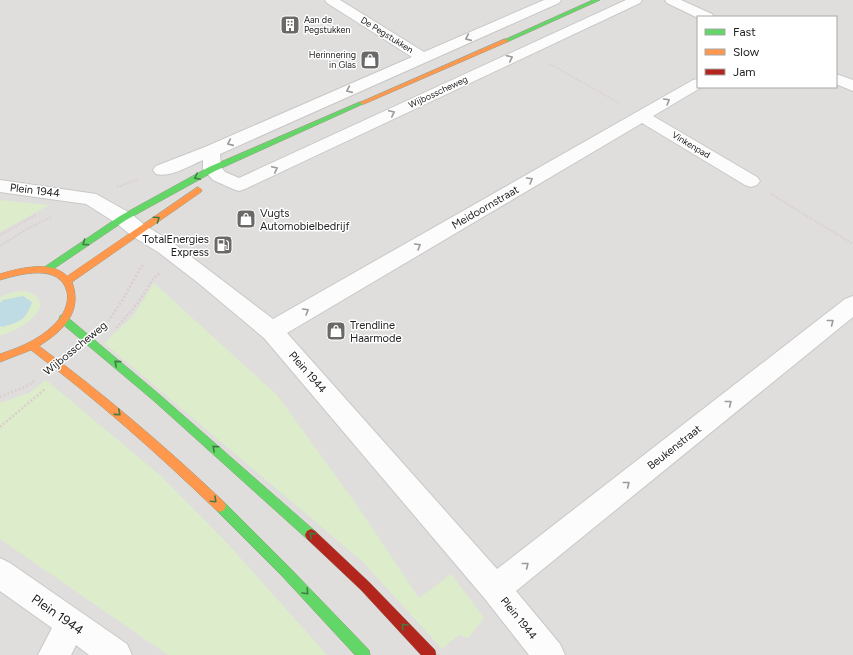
<svg xmlns="http://www.w3.org/2000/svg" width="853" height="655" viewBox="0 0 853 655" font-family="Figtree,sans-serif">
  <rect width="100%" height="100%" fill="#f0eeeb"/>
  <path fill="#dfdedc" fill-rule="evenodd" d="M0 0H853V655H0ZM698 17H836V87H698Z"/>
  <path fill="#ddeccb" d="M0 200 49 205 0 232Z
    M154 283 277 395 356 504 419 598 451 574 484 618 468 638 459 635 442 649 363 562 104 343 134 315Z
    M24 291C63 301 22 332 0 335V297L13 292Z
    M46 380 161 476 228 544 327 655H168L0 539V403L29 393Z"/>
  <path fill="#bfdbe3" d="M23 296 32 302C26 320 20 322 2 327L0 326V303L3 300Z"/>
  <g fill="none" stroke-linecap="round" stroke-linejoin="round">
    <g stroke="#c9c8c7" stroke-width="2">
      <path id="street" d="M325 0H340L424 52 544 0H561L559 3 220 154 221 167 225 172 239 178 626 0H642L640 3 245 189 239 191 233 189 213 180 203 169V160C189 166 170 178 156 174L153 170 156 166 205 147 412 57 327 3Z
        M665 0H681L712 14 714 17 698 18 667 3Z
        M836 74 853 80V91L836 84Z
        M698 79V87H702L653 116 757 177 760 181 757 185 751 187 745 185 642 123 287 333 497 569 845 299 853 296V317L516 591 560 644 565 655H529L485 599 264 338 197 282 158 252 132 236 116 223 86 204 0 192V180L96 194 130 213 146 226 172 242 273 319 693 80Z
        M0 558 10 563 127 644 132 655H89L76 645 71 655H38L52 628 0 591Z"/>
    </g>
    <g stroke="#999a82" stroke-width="1">
      <path id="fast" d="M593 0H600L507 42 502 41Z
        M360 102 365 103 215 171 126 220 49 272H43L42 270 43 268 120 216 209 167Z
        M63 315 66 316 160 395 315 531 317 535 315 539 311 541 307 539 154 401 60 322 59 319 60 316Z
        M220 500 224 502 290 568 369 650 370 655H355L282 576 216 510 214 506 216 502Z"/>
    </g>
    <g stroke="#999a82" stroke-width="1">
      <path id="slow" d="M505 39 508 41 507 42 364 104 359 103Z
        M198 187 202 190 201 192 72 282C83 312 63 331 39 346 104 394 165 446 224 502L226 506 224 510 220 512 216 510C157 453 96 399 31 350L0 362V354C22 347 45 337 60 318 65 311 69 301 67 292 60 263 20 274 0 280V274C20 268 51 260 67 276Z"/>
    </g>
    <g stroke="#999a82" stroke-width="1">
      <path id="jam" d="M311 529 315 531 369 582 435 650 436 655H421L361 590 307 539 305 535 307 531Z"/>
    </g>
    <path stroke="#dccecd" stroke-width="1.5" stroke-dasharray="1.5 1.5" stroke-linecap="butt" d="M550 64 619 103"/>
    <path stroke="#dccecd" stroke-width="2" stroke-dasharray="1.5 1.5" stroke-linecap="butt" d="M117 187 139 179
      M771 194 853 244
      M0 235 36 215
      M0 246 25 230 51 217"/>
    <path stroke="#dccecd" stroke-width="2.5" stroke-dasharray="2 2" stroke-linecap="butt" d="M108 321 122 301 141 267 145 264
      M116 328 138 303 153 279 160 273
      M0 397 29 385 34 381
      M0 427 45 389"/>
    <use href="#street" fill="#fdfcfc" fill-rule="evenodd"/>
    <use href="#fast" fill="#63d668" fill-rule="evenodd"/>
    <use href="#slow" fill="#ff974d" fill-rule="evenodd"/>
    <use href="#jam" fill="#b3261e" fill-rule="evenodd"/>
  </g>
  <defs><path id="oneway-chevron" d="M-2-3.5L2.5 0L-2 3.5" fill="none" stroke-width="1.6" stroke-linecap="round" stroke-linejoin="round"/></defs>
  <g stroke="#9a9a9a">
    <use href="#oneway-chevron" transform="translate(468 38) rotate(156)"/>
    <use href="#oneway-chevron" transform="translate(510 58) rotate(-25)"/>
    <use href="#oneway-chevron" transform="translate(349 90) rotate(156)"/>
    <use href="#oneway-chevron" transform="translate(667 101) rotate(-30)"/>
    <use href="#oneway-chevron" transform="translate(392 113) rotate(-25)"/>
    <use href="#oneway-chevron" transform="translate(230 143) rotate(156)"/>
    <use href="#oneway-chevron" transform="translate(275 169) rotate(-25)"/>
    <use href="#oneway-chevron" transform="translate(530 180) rotate(-30)"/>
    <use href="#oneway-chevron" transform="translate(418 246) rotate(-30)"/>
    <use href="#oneway-chevron" transform="translate(306 311) rotate(-30)"/>
    <use href="#oneway-chevron" transform="translate(831 322) rotate(-38)"/>
    <use href="#oneway-chevron" transform="translate(729 403) rotate(-38)"/>
    <use href="#oneway-chevron" transform="translate(627 484) rotate(-38)"/>
    <use href="#oneway-chevron" transform="translate(526 565) rotate(-38)"/>
  </g>
  <g stroke="#427c45">
    <use href="#oneway-chevron" transform="translate(197 177) rotate(153)"/>
    <use href="#oneway-chevron" transform="translate(157 219) rotate(-35)"/>
    <use href="#oneway-chevron" transform="translate(85 243) rotate(146)"/>
    <use href="#oneway-chevron" transform="translate(117 363) rotate(-139)"/>
    <use href="#oneway-chevron" transform="translate(118 413) rotate(41)"/>
    <use href="#oneway-chevron" transform="translate(215 448) rotate(-138)"/>
    <use href="#oneway-chevron" transform="translate(214 500) rotate(43)"/>
    <use href="#oneway-chevron" transform="translate(312 535) rotate(-138)"/>
    <use href="#oneway-chevron" transform="translate(306 592) rotate(47)"/>
    <use href="#oneway-chevron" transform="translate(404 626) rotate(-133)"/>
  </g>
  <defs>
    <g id="building-square" transform="scale(1)"><rect x="-9" y="-9" width="18" height="18" rx="4" fill="#6a6968" stroke="#fff"/><path d="M-4-6H4V6H1V3H-1V6H-4ZM-2.5-4.3h1.7v1.8h-1.7ZM.8-4.3h1.7v1.8H.8ZM-2.5-1h1.7V.8h-1.7ZM.8-1h1.7V.8H.8Z" fill="#fff"/></g>
    <g id="shop-square" transform="scale(1)"><rect x="-9" y="-9" width="18" height="18" rx="4" fill="#6a6968" stroke="#fff"/><path d="M-5-2.5h2.3a2.7 3.5 0 0 1 5.4 0H5L5.5 6h-11ZM-1.5-2.5h3a1.5 2.3 0 0 0-3 0Z" fill="#fff"/></g>
    <g id="fuel-square" transform="scale(1)"><rect x="-9" y="-9" width="18" height="18" rx="4" fill="#6a6968" stroke="#fff"/><path d="M-5.5-6h7V0h2V4h1.3V-2.5L3-4.5l.8-.8L6-3V5H2.5V1h-1V6h-7ZM-4.2-4.7v3.2H.2V-4.7Z" fill="#fff"/></g>
  </defs>
  <g fill-rule="evenodd">
    <use href="#building-square" x="290" y="25"/>
    <use href="#shop-square" x="370" y="60"/>
    <use href="#shop-square" x="246" y="219"/>
    <use href="#fuel-square" x="223" y="245"/>
    <use href="#shop-square" x="336" y="331"/>
  </g>
  <g text-anchor="middle" stroke-width="3" stroke-linejoin="round" paint-order="stroke">
    <g font-size="9" fill="#222" stroke="#fff" text-anchor="start">
      <text x="304" y="23">Aan de<tspan x="304" dy="10">Pegstukken</tspan></text>
      <text x="356" y="58" text-anchor="end">Herinnering<tspan x="356" dy="10">in Glas</tspan></text>
    </g>
    <g font-size="9" fill="#222" stroke="#fff">
      <text transform="translate(387 35) rotate(32)" y="3">De Pegstukken</text>
      <text transform="translate(438 92) rotate(-25)" y="3">Wijbosscheweg</text>
      <text transform="translate(691 145) rotate(31)" y="3">Vinkenpad</text>
    </g>
    <g font-size="11" fill="#222" stroke="#fff">
      <text transform="translate(35 190) rotate(7)" y="4">Plein 1944</text>
      <text transform="translate(485 207) rotate(-30)" y="4">Meidoornstraat</text>
      <text transform="translate(75 348) rotate(-39)" y="4">Wijbosscheweg</text>
      <text transform="translate(308 372) rotate(49)" y="4">Plein 1944</text>
      <text transform="translate(674 447) rotate(-38)" y="4">Beukenstraat</text>
      <text transform="translate(519 618) rotate(51)" y="4">Plein 1944</text>
    </g>
    <g font-size="11" fill="#222" stroke="#fff" text-anchor="start">
      <text x="260" y="217">Vugts<tspan x="260" dy="13">Automobielbedrijf</tspan></text>
      <text x="209" y="243" text-anchor="end">TotalEnergies<tspan x="209" dy="13">Express</tspan></text>
      <text x="350" y="329">Trendline<tspan x="350" dy="13">Haarmode</tspan></text>
    </g>
    <g font-size="13" fill="#222" stroke="#fff">
      <text transform="translate(58 614) rotate(35)" y="5">Plein 1944</text>
    </g>
  </g>
  <rect x="697" y="16" width="140" height="72" fill="#ffffff" stroke="#a7a7a7"/>
  <rect x="705" y="29" width="20" height="6" fill="#63d668" stroke="#a7a7a7"/>
  <text x="733" y="36" font-size="12" fill="#222222">Fast</text>
  <rect x="705" y="49" width="20" height="6" fill="#ff974d" stroke="#a7a7a7"/>
  <text x="733" y="56" font-size="12" fill="#222222">Slow</text>
  <rect x="705" y="69" width="20" height="6" fill="#b3261e" stroke="#a7a7a7"/>
  <text x="733" y="76" font-size="12" fill="#222222">Jam</text>
</svg>
